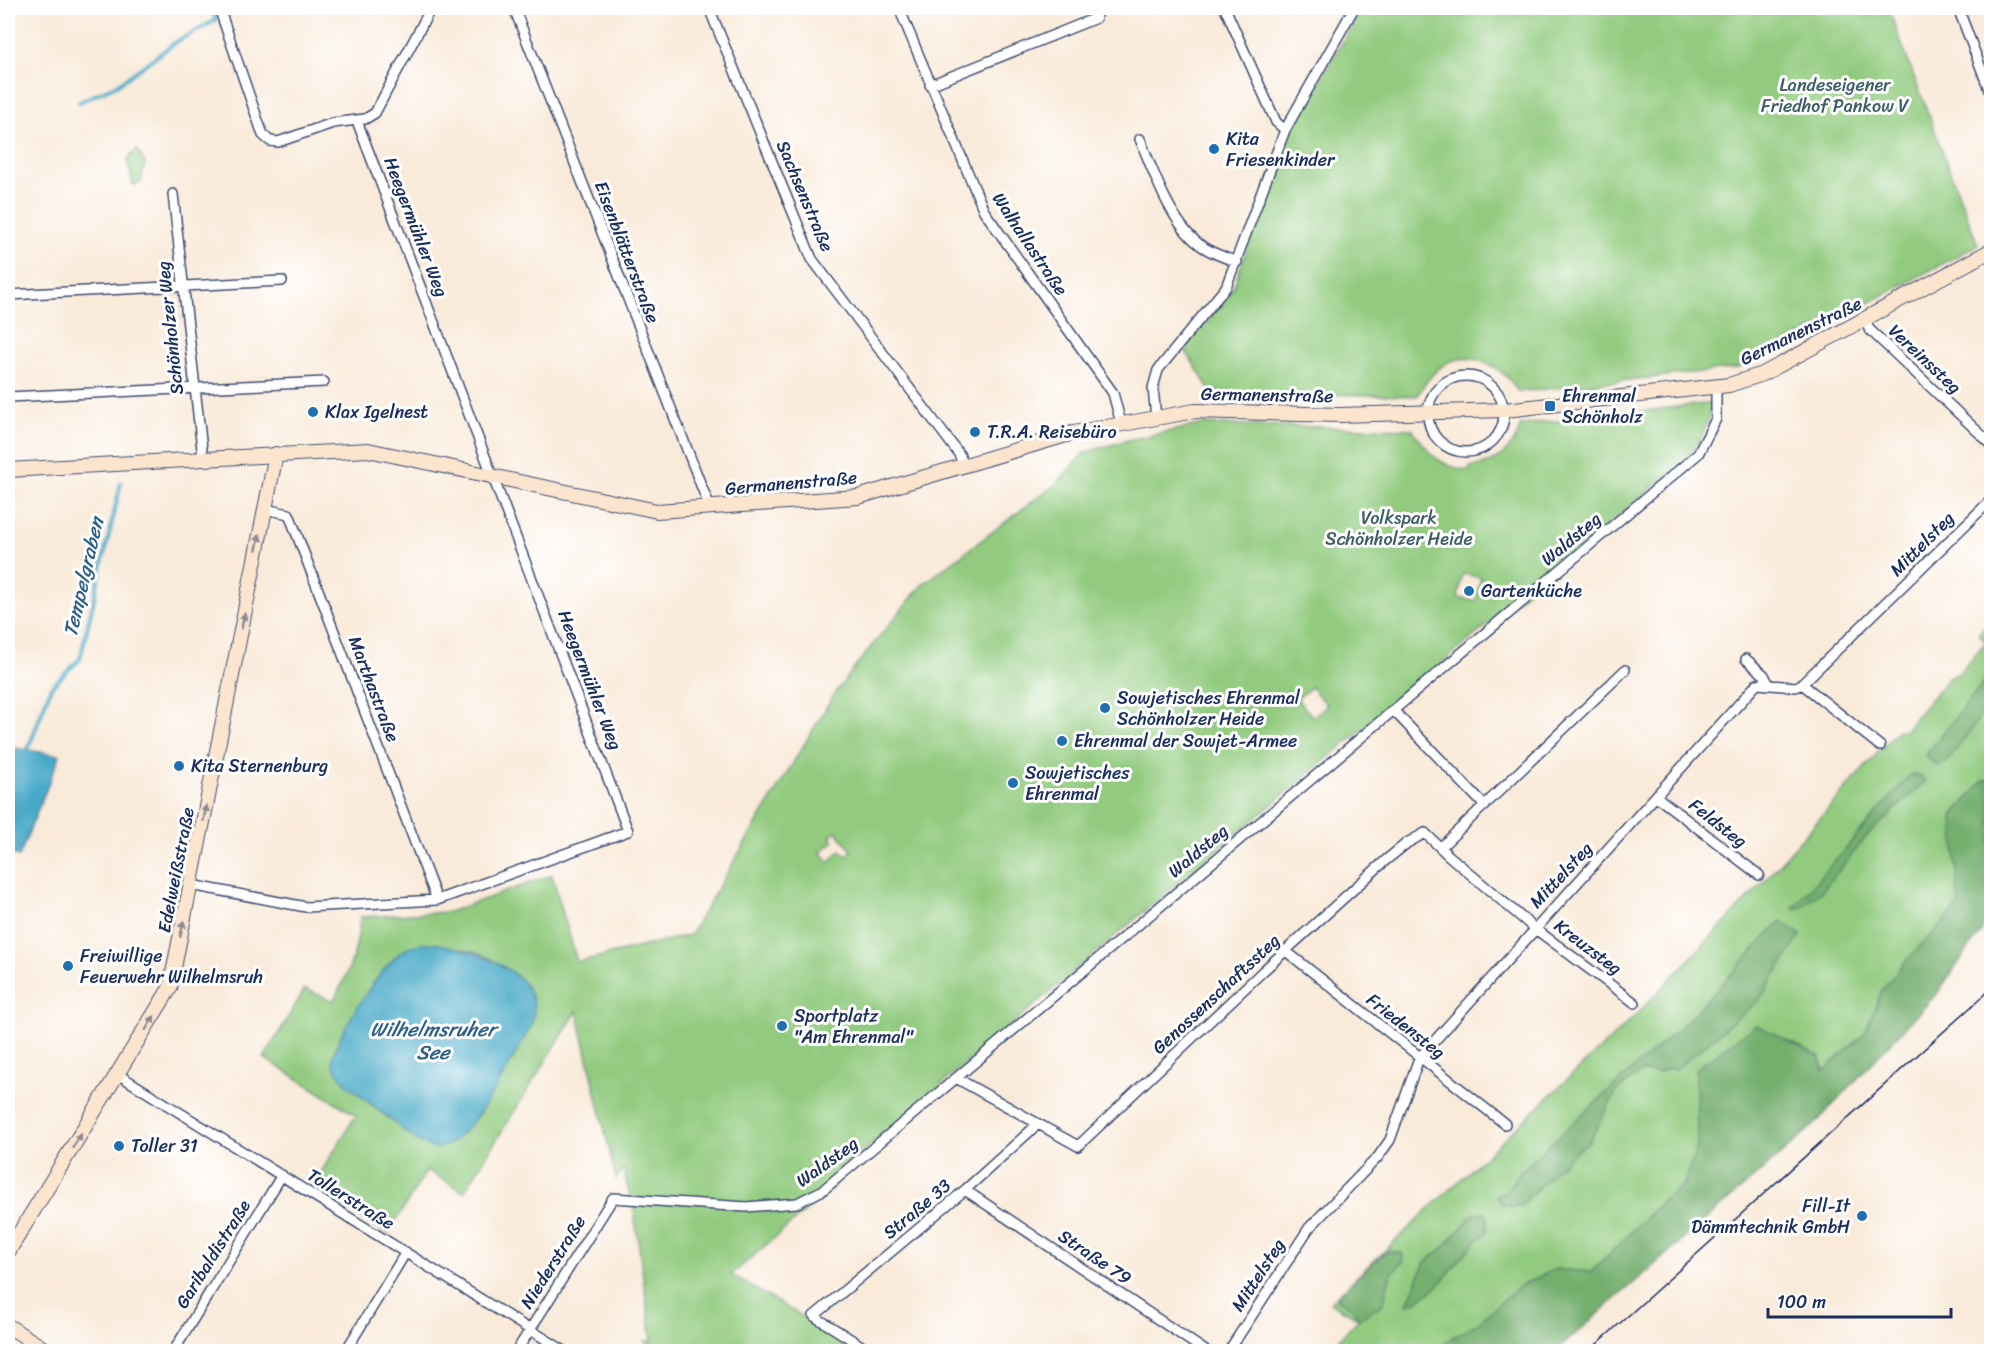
<svg xmlns="http://www.w3.org/2000/svg" width="1999" height="1359" viewBox="0 0 1999 1359" font-family="Sriracha,sans-serif">
  <rect width="100%" height="100%" fill="#fff"/>
  <filter id="ink" filterUnits="userSpaceOnUse"><feTurbulence type="fractalNoise" baseFrequency=".0167" numOctaves="2"/><feDisplacementMap in="SourceGraphic" scale="12" xChannelSelector="R" yChannelSelector="G"/><feConvolveMatrix kernelMatrix="1 2 1 2 8 2 1 2 1" color-interpolation-filters="sRGB"/></filter>
  <filter id="wash" filterUnits="userSpaceOnUse"><feTurbulence type="fractalNoise" baseFrequency=".008" numOctaves="4" result="noise"/><feDisplacementMap in="SourceGraphic" scale="24" xChannelSelector="R" yChannelSelector="G"/><feGaussianBlur stdDeviation="1.35" result="paint"/><feColorMatrix in="noise" values="0 0 0 0 0 0 0 0 0 0 0 0 0 0 0 0 0 1.4 0 .05"/><feComposite in="paint" operator="in"/></filter>
  <g filter="url(#wash)">
    <rect width="100%" height="100%" fill="#f9ead9"/>
    <path fill="#92cb7f" stroke="#567d6e" stroke-width="1.5" fill-rule="evenodd" d="M1362 8H1888L1978 245 1844 316 1811 330 1738 368 1518 392C1505 368 1473 349 1445 364 1433 371 1424 385 1417 396L1211 392 1184 348 1223 303 1233 288 1286 140Z
      M137 149 145 163 141 183 133 185 127 160Z
      M1711 403C1709 428 1697 449 1678 466L1155 902 851 1162 834 1187 731 1275 862 1351 662 1352 644 1341H652L634 1211 623 1169 616 1179 577 1011 464 1192 427 1170 388 1234 312 1187 356 1115 264 1058 305 989 333 1001C349 974 359 948 360 917L449 912 552 875 577 962 690 935 835 693 866 653 922 585 1057 483 1084 453 1128 440 1204 424 1412 429C1431 454 1436 465 1469 471L1470 467C1496 465 1514 450 1521 425ZM1462 574 1481 577 1476 601 1458 598ZM1311 687 1327 705 1313 717 1297 699ZM836 831 852 851 846 856 841 850 829 862 821 852 834 841 830 836ZM434 943 475 952 489 958 516 975 528 992 534 1005 532 1024 483 1108 463 1133 428 1146C395 1124 360 1099 334 1068Z
      M1991 617V917L1937 993 1815 1124 1555 1351 1326 1352 1359 1319 1330 1302 1635 1016 1761 885 1898 730 1904 731 1949 677 1958 674 1986 642 1979 634Z"/>
    <path fill="#75af6e" stroke="#486f66" stroke-width="1.5" d="M1991 673V703L1946 763 1937 766 1925 756Z
      M1911 774 1922 777 1925 782 1868 835 1821 892 1800 908H1793Z
      M1984 780H1991V917L1937 993 1815 1124 1556 1351H1429L1475 1325 1520 1286 1555 1269 1591 1272 1661 1202 1684 1184 1697 1147 1696 1069 1756 1025 1819 1056 1824 1071 1865 1033 1882 990 1903 964 1959 906 1953 815Z
      M1781 921 1801 935 1759 1000 1675 1070 1670 1068 1659 1073 1641 1072 1617 1091 1590 1140 1557 1168 1522 1205 1513 1207 1502 1204 1496 1196 1504 1193 1520 1172 1574 1122 1688 1020Z
      M1485 1212 1488 1219 1487 1232C1458 1254 1443 1294 1407 1304L1425 1262 1442 1249 1474 1214Z
      M1387 1251 1402 1253 1404 1260 1390 1276 1383 1304 1359 1319 1352 1308 1337 1299 1340 1293Z"/>
    <path fill="#49aac8" stroke="#326c93" stroke-width="1.5" d="M8 747 60 755 19 857 8 851Z
      M434 943C473 951 546 970 532 1024 517 1051 469 1148 436 1148 423 1148 393 1122 383 1113 367 1099 338 1083 332 1061 335 1036 384 960 407 948 414 944 426 944 434 943Z"/>
    <g fill="none" stroke-linecap="round" stroke-linejoin="round">
      <path stroke="#49aac8" stroke-width="4" d="M79 102 117 85 176 42 216 20 211 8
        M27 752 51 687 80 659 121 483"/>
    </g>
  </g>
  <g filter="url(#ink)">
    <g fill="none" stroke-linecap="round" stroke-linejoin="round">
      <g stroke="#3c4b70" stroke-width="12">
        <path id="street" d="M219 8 263 135 270 141 278 142 333 123 365 119 375 113 431 8
          M514 8 710 508
          M709 8 812 259 959 454 964 466
          M899 8 984 211 1113 393 1121 423
          M1225 8 1276 122 1285 130
          M1958 8 1992 97
          M930 85 1096 18
          M1140 139C1153 171 1171 223 1199 244 1210 253 1224 257 1237 262
          M173 194 203 458
          M8 295 282 281
          M1865 320 1869 329 1992 445
          M1428 414a38 38 0 1 1 76 0a38 38 0 1 1-76 0Z
          M8 397 324 382
          M1156 417 1153 388 1158 370 1226 287 1285 130 1354 8
          M265 509 289 514 437 900
          M1746 659 1764 675 1768 683
          M1802 684 1880 746
          M1393 710 1485 806
          M1657 797 1759 875
          M1441 847 1625 670
          M191 885 306 907 437 900 628 831 357 121
          M1287 952 1505 1124
          M119 1075 566 1352
          M956 1078 1078 1146 1263 971 1386 860 1407 843 1425 833 1448 855 1534 928 1635 1003
          M965 1190 1207 1352
          M173 1352 282 1175
          M345 1352 406 1252
          M516 1352 613 1198 746 1207 797 1203 823 1190 1698 454 1716 419V387
          M871 1352 814 1316 965 1190 1038 1124
          M1228 1352 1309 1228 1378 1157 1390 1140 1419 1058 1757 684 1796 687 1802 684 1992 499"/>
      </g>
      <g stroke="#3c4b70" stroke-width="16">
        <path id="secondary" d="M8 470 368 450 657 511 858 497 1073 433 1195 411 1340 415 1505 410 1729 385 1763 374 1992 250
          M8 1252 170 988 276 454
          M8 1326 49 1352"/>
      </g>
      <use href="#street" stroke="#fff" stroke-width="9"/>
      <use href="#secondary" stroke="#fbe5cf" stroke-width="14"/>
      <path stroke="#1b2f5e" stroke-width="1.5" d="M1588 1352 1992 988"/>
    </g>
    <defs><path id="oneway-solid" d="M-6-.8H1V-3.2L6.5 0L1 3.2V.8H-6Z" transform="scale(1.5)"/></defs>
    <g fill="#8b8a96">
      <use href="#oneway-solid" transform="translate(258 542) rotate(-79)"/>
      <use href="#oneway-solid" transform="translate(243 621) rotate(-79)"/>
      <use href="#oneway-solid" transform="translate(205 813) rotate(-79)"/>
      <use href="#oneway-solid" transform="translate(182 929) rotate(-78)"/>
      <use href="#oneway-solid" transform="translate(150 1023) rotate(-58)"/>
      <use href="#oneway-solid" transform="translate(77 1141) rotate(-58)"/>
    </g>
  </g>
  <g fill="#1f6fb2" stroke="#fff" stroke-width="2">
    <circle cx="1214" cy="149" r="6"/>
    <rect x="1544" y="400" width="12" height="12" rx="3"/>
    <circle cx="313" cy="412" r="6"/>
    <circle cx="975" cy="432" r="6"/>
    <circle cx="1469" cy="591" r="6"/>
    <circle cx="1105" cy="708" r="6"/>
    <circle cx="1062" cy="741" r="6"/>
    <circle cx="179" cy="766" r="6"/>
    <circle cx="1013" cy="783" r="6"/>
    <circle cx="68" cy="966" r="6"/>
    <circle cx="782" cy="1026" r="6"/>
    <circle cx="119" cy="1146" r="6"/>
    <circle cx="1862" cy="1216" r="6"/>
  </g>
  <g text-anchor="middle" stroke-width="6" stroke-linejoin="round" paint-order="stroke">
    <g font-size="18" fill="#3f5e68" stroke="#fff">
      <text x="1835" y="91">Landeseigener<tspan x="1835" dy="21">Friedhof Pankow V</tspan></text>
      <text x="1399" y="524">Volkspark<tspan x="1399" dy="21">Schönholzer Heide</tspan></text>
    </g>
    <g font-size="18" fill="#1b2f5e" stroke="#fff" text-anchor="start">
      <text x="1226" y="145">Kita<tspan x="1226" dy="21">Friesenkinder</tspan></text>
      <text x="1562" y="402">Ehrenmal<tspan x="1562" dy="21">Schönholz</tspan></text>
      <text x="325" y="418">Klax Igelnest</text>
      <text x="987" y="438">T.R.A. Reisebüro</text>
      <text x="1481" y="597">Gartenküche</text>
      <text x="1117" y="704">Sowjetisches Ehrenmal<tspan x="1117" dy="21">Schönholzer Heide</tspan></text>
      <text x="1074" y="747">Ehrenmal der Sowjet-Armee</text>
      <text x="191" y="772">Kita Sternenburg</text>
      <text x="1025" y="779">Sowjetisches<tspan x="1025" dy="21">Ehrenmal</tspan></text>
      <text x="80" y="962">Freiwillige<tspan x="80" dy="21">Feuerwehr Wilhelmsruh</tspan></text>
      <text x="794" y="1022">Sportplatz<tspan x="794" dy="21">"Am Ehrenmal"</tspan></text>
      <text x="131" y="1152">Toller 31</text>
      <text x="1850" y="1212" text-anchor="end">Fill-It<tspan x="1850" dy="21">Dämmtechnik GmbH</tspan></text>
    </g>
    <g font-size="18" fill="#1b2f5e" stroke="#fff">
      <text transform="translate(805 196) rotate(67)" y="6">Sachsenstraße</text>
      <text transform="translate(416 227) rotate(69)" y="6">Heegermühler Weg</text>
      <text transform="translate(1030 244) rotate(56)" y="6">Walhallastraße</text>
      <text transform="translate(627 252) rotate(69)" y="6">Eisenblätterstraße</text>
      <text transform="translate(170 328) rotate(-96)" y="6">Schönholzer Weg</text>
      <text transform="translate(1801 331) rotate(-26)" y="6">Germanenstraße</text>
      <text transform="translate(1925 359) rotate(43)" y="6">Vereinssteg</text>
      <text transform="translate(1267 395) rotate(1)" y="6">Germanenstraße</text>
      <text transform="translate(791 483) rotate(-5)" y="6">Germanenstraße</text>
      <text transform="translate(1571 539) rotate(-40)" y="6">Waldsteg</text>
      <text transform="translate(1922 544) rotate(-45)" y="6">Mittelsteg</text>
      <text transform="translate(590 680) rotate(69)" y="6">Heegermühler Weg</text>
      <text transform="translate(374 689) rotate(69)" y="6">Marthastraße</text>
      <text transform="translate(1718 823) rotate(38)" y="6">Feldsteg</text>
      <text transform="translate(1198 851) rotate(-40)" y="6">Waldsteg</text>
      <text transform="translate(176 870) rotate(-79)" y="6">Edelweißstraße</text>
      <text transform="translate(1561 875) rotate(-47)" y="6">Mittelsteg</text>
      <text transform="translate(1588 947) rotate(37)" y="6">Kreuzsteg</text>
      <text transform="translate(1216 994) rotate(-43)" y="6">Genossenschaftssteg</text>
      <text transform="translate(1406 1026) rotate(38)" y="6">Friedensteg</text>
      <text transform="translate(827 1162) rotate(-36)" y="6">Waldsteg</text>
      <text transform="translate(351 1199) rotate(32)" y="6">Tollerstraße</text>
      <text transform="translate(917 1209) rotate(-40)" y="6">Straße 33</text>
      <text transform="translate(213 1254) rotate(-58)" y="6">Garibaldistraße</text>
      <text transform="translate(1095 1257) rotate(34)" y="6">Straße 79</text>
      <text transform="translate(553 1262) rotate(-58)" y="6">Niederstraße</text>
      <text transform="translate(1258 1275) rotate(-57)" y="6">Mittelsteg</text>
    </g>
    <g font-size="20" font-style="italic" fill="#2d6088" stroke="#fff">
      <text transform="translate(83 577) rotate(-77)" y="7">Tempelgraben</text>
      <text x="433" y="1036">Wilhelmsruher<tspan x="433" dy="23">See</tspan></text>
    </g>
  </g>
  <rect width="1999" height="1359" fill="none" stroke="#fff" stroke-width="30"/>
  <path d="M1768 1308v9h183v-9" fill="none" stroke="#1b2f5e" stroke-width="3"/>
  <text x="1777" y="1308" font-size="18" fill="#1b2f5e" stroke="#ffffff" stroke-width="4.5" paint-order="stroke">100 m</text>
</svg>
